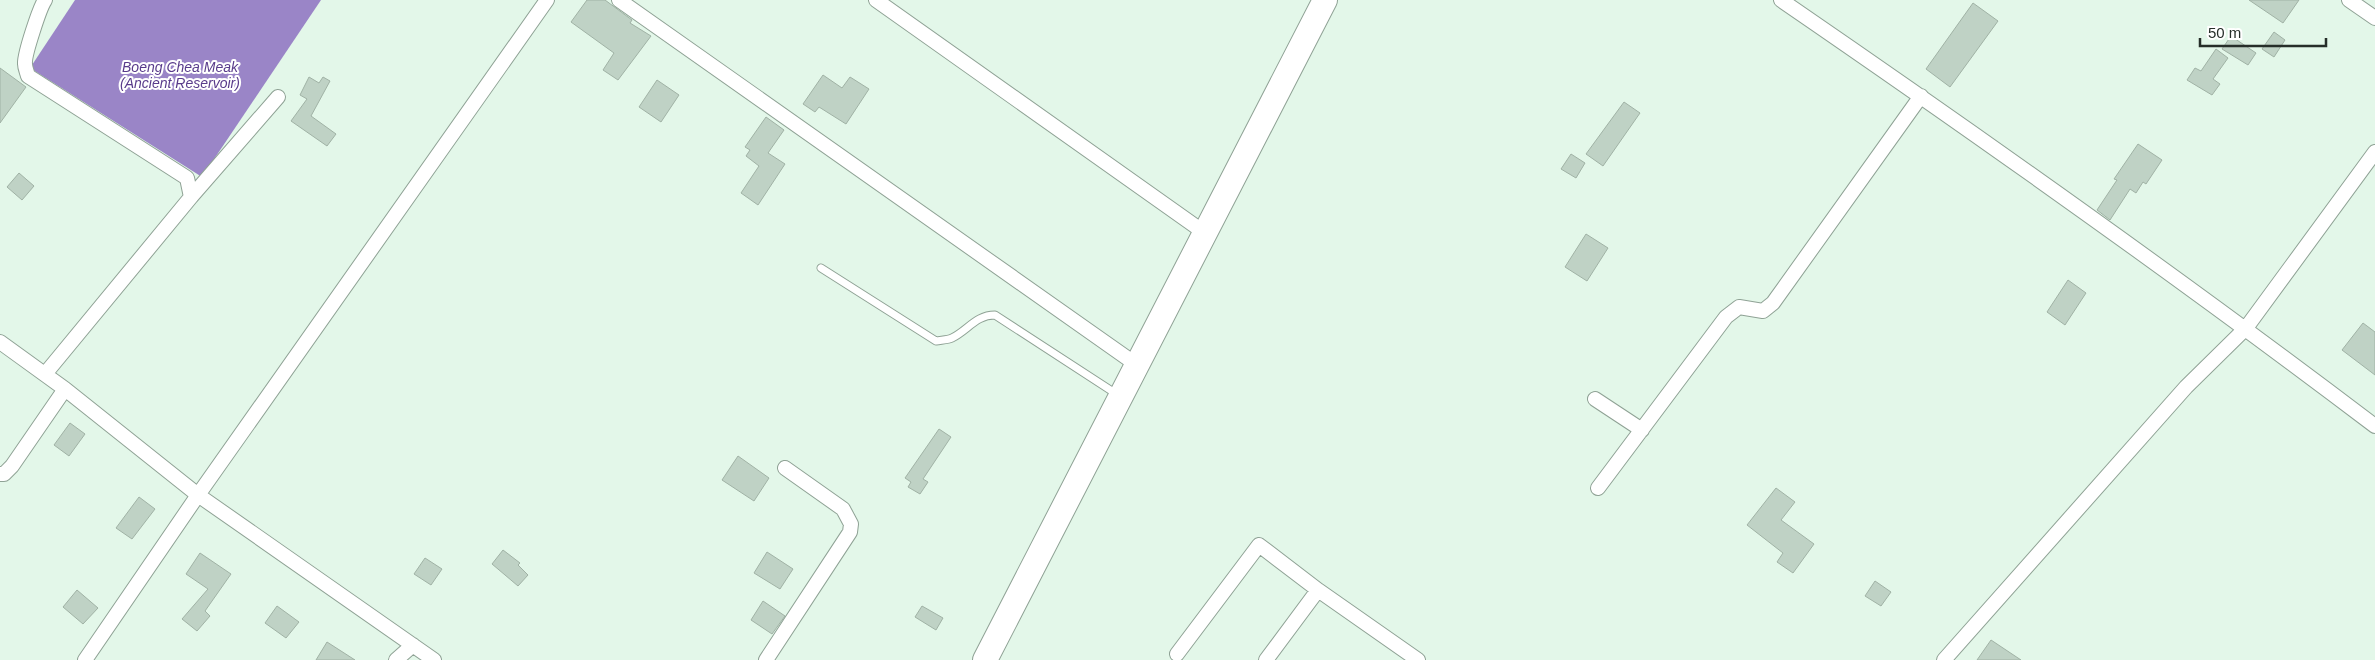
<svg xmlns="http://www.w3.org/2000/svg" width="2375" height="660" viewBox="0 0 2375 660" font-family="Helvetica,sans-serif">
  <rect width="100%" height="100%" fill="#e3f7e9"/>
  <path fill="#9a85c7" d="M75 0H321L202 177 30 68Z"/>
  <path fill="#bfd2c5" stroke="#a0b2a5" d="M587 0H605L632 20 630 23 651 36 618 80 603 70 614 53 571 22Z
    M2249 0H2299L2283 23Z
    M1973 3 1998 21 1950 87 1926 69Z
    M2274 32 2285 40 2274 57 2262 49Z
    M2231 36 2256 53 2248 65 2222 49Z
    M2216 49 2228 58 2213 79 2220 84 2212 95 2187 80 2195 68 2201 71Z
    M0 68 26 87 0 123Z
    M823 75 842 88 850 77 869 89 846 124 819 107 815 112 803 104Z
    M309 77 319 83 323 77 330 81 311 116 336 134 327 146 291 121 307 99 300 95Z
    M657 80 679 95 661 122 639 107Z
    M1624 102 1640 113 1603 166 1586 154Z
    M766 117 784 130 768 153 785 164 758 205 741 193 759 166 746 156 750 150 745 147Z
    M2138 144 2162 160 2146 184 2143 182 2136 193 2130 189 2110 220 2097 210 2117 180 2114 179Z
    M1571 154 1585 163 1576 178 1561 169Z
    M19 173 34 186 22 200 7 187Z
    M1586 234 1608 248 1587 281 1565 267Z
    M2068 280 2086 293 2065 325 2047 312Z
    M2363 323 2375 332V375L2342 350Z
    M70 423 85 434 69 456 54 445Z
    M939 429 951 437 923 479 928 482 920 494 908 487 911 482 905 478Z
    M738 456 769 478 754 501 722 480Z
    M1776 488 1795 502 1781 520 1814 544 1793 573 1777 562 1783 553 1747 525Z
    M139 497 155 509 132 539 116 528Z
    M503 550 520 563 518 565 528 575 518 586 492 564Z
    M767 552 793 569 780 589 754 573Z
    M200 553 231 574 205 611 210 616 197 631 182 619 208 589 186 574Z
    M425 558 442 569 431 585 414 574Z
    M1875 581 1891 592 1881 606 1865 596Z
    M77 590 98 608 83 624 63 607Z
    M763 601 785 616 772 634 751 620Z
    M277 606 299 622 286 638 265 623Z
    M922 606 943 618 936 630 915 617Z
    M1991 640 2021 660H1977Z
    M327 642 355 660H316Z"/>
  <g fill="none" stroke-linecap="round" stroke-linejoin="round">
    <g stroke="#8fa295" stroke-width="9">
      <path id="service" d="M821 268 936 341C941 340 948 340 952 338 968 330 976 315 995 315L1118 395"/>
    </g>
    <g stroke="#8fa295" stroke-width="16">
      <path id="minor" d="M619 0 1137 365
        M876 0 1205 233
        M1781 0C1982 138 2181 279 2375 426
        M2349 0 2375 18
        M191 197 278 97
        M0 342 65 389 198 495 434 660
        M45 374 191 197 187 178 28 76C27 72 25 68 25 64 24 55 40 7 45 0
        M1595 399 1642 430
        M0 474H4L12 466 65 389
        M1598 488 1726 317 1739 307 1763 311 1773 303 1921 96
        M1177 654 1259 545 1318 590
        M85 660 198 495 547 0
        M396 660 413 645
        M766 660 850 532 851 524 843 509 785 468
        M1266 660 1318 590 1418 660
        M1944 660 2186 387 2246 328 2375 152"/>
    </g>
    <g stroke="#8fa295" stroke-width="26">
      <path id="trunk" d="M985 660 1325 0"/>
    </g>
    <use href="#service" stroke="#fff" stroke-width="7"/>
    <use href="#minor" stroke="#fff" stroke-width="14"/>
    <use href="#trunk" stroke="#fff" stroke-width="24"/>
  </g>
  <g text-anchor="middle" stroke-width="4" stroke-linejoin="round" paint-order="stroke">
    <g font-size="14" font-style="italic" fill="#593b8b" stroke="#fff">
      <text x="180" y="72">Boeng Chea Meak<tspan x="180" dy="16">(Ancient Reservoir)</tspan></text>
    </g>
  </g>
  <path d="M2200 38v8h126v-8" fill="none" stroke="#262e29" stroke-width="2.5"/>
  <text x="2208" y="38" font-size="15" fill="#262e29" stroke="#ffffff" stroke-width="4" paint-order="stroke">50 m</text>
</svg>
